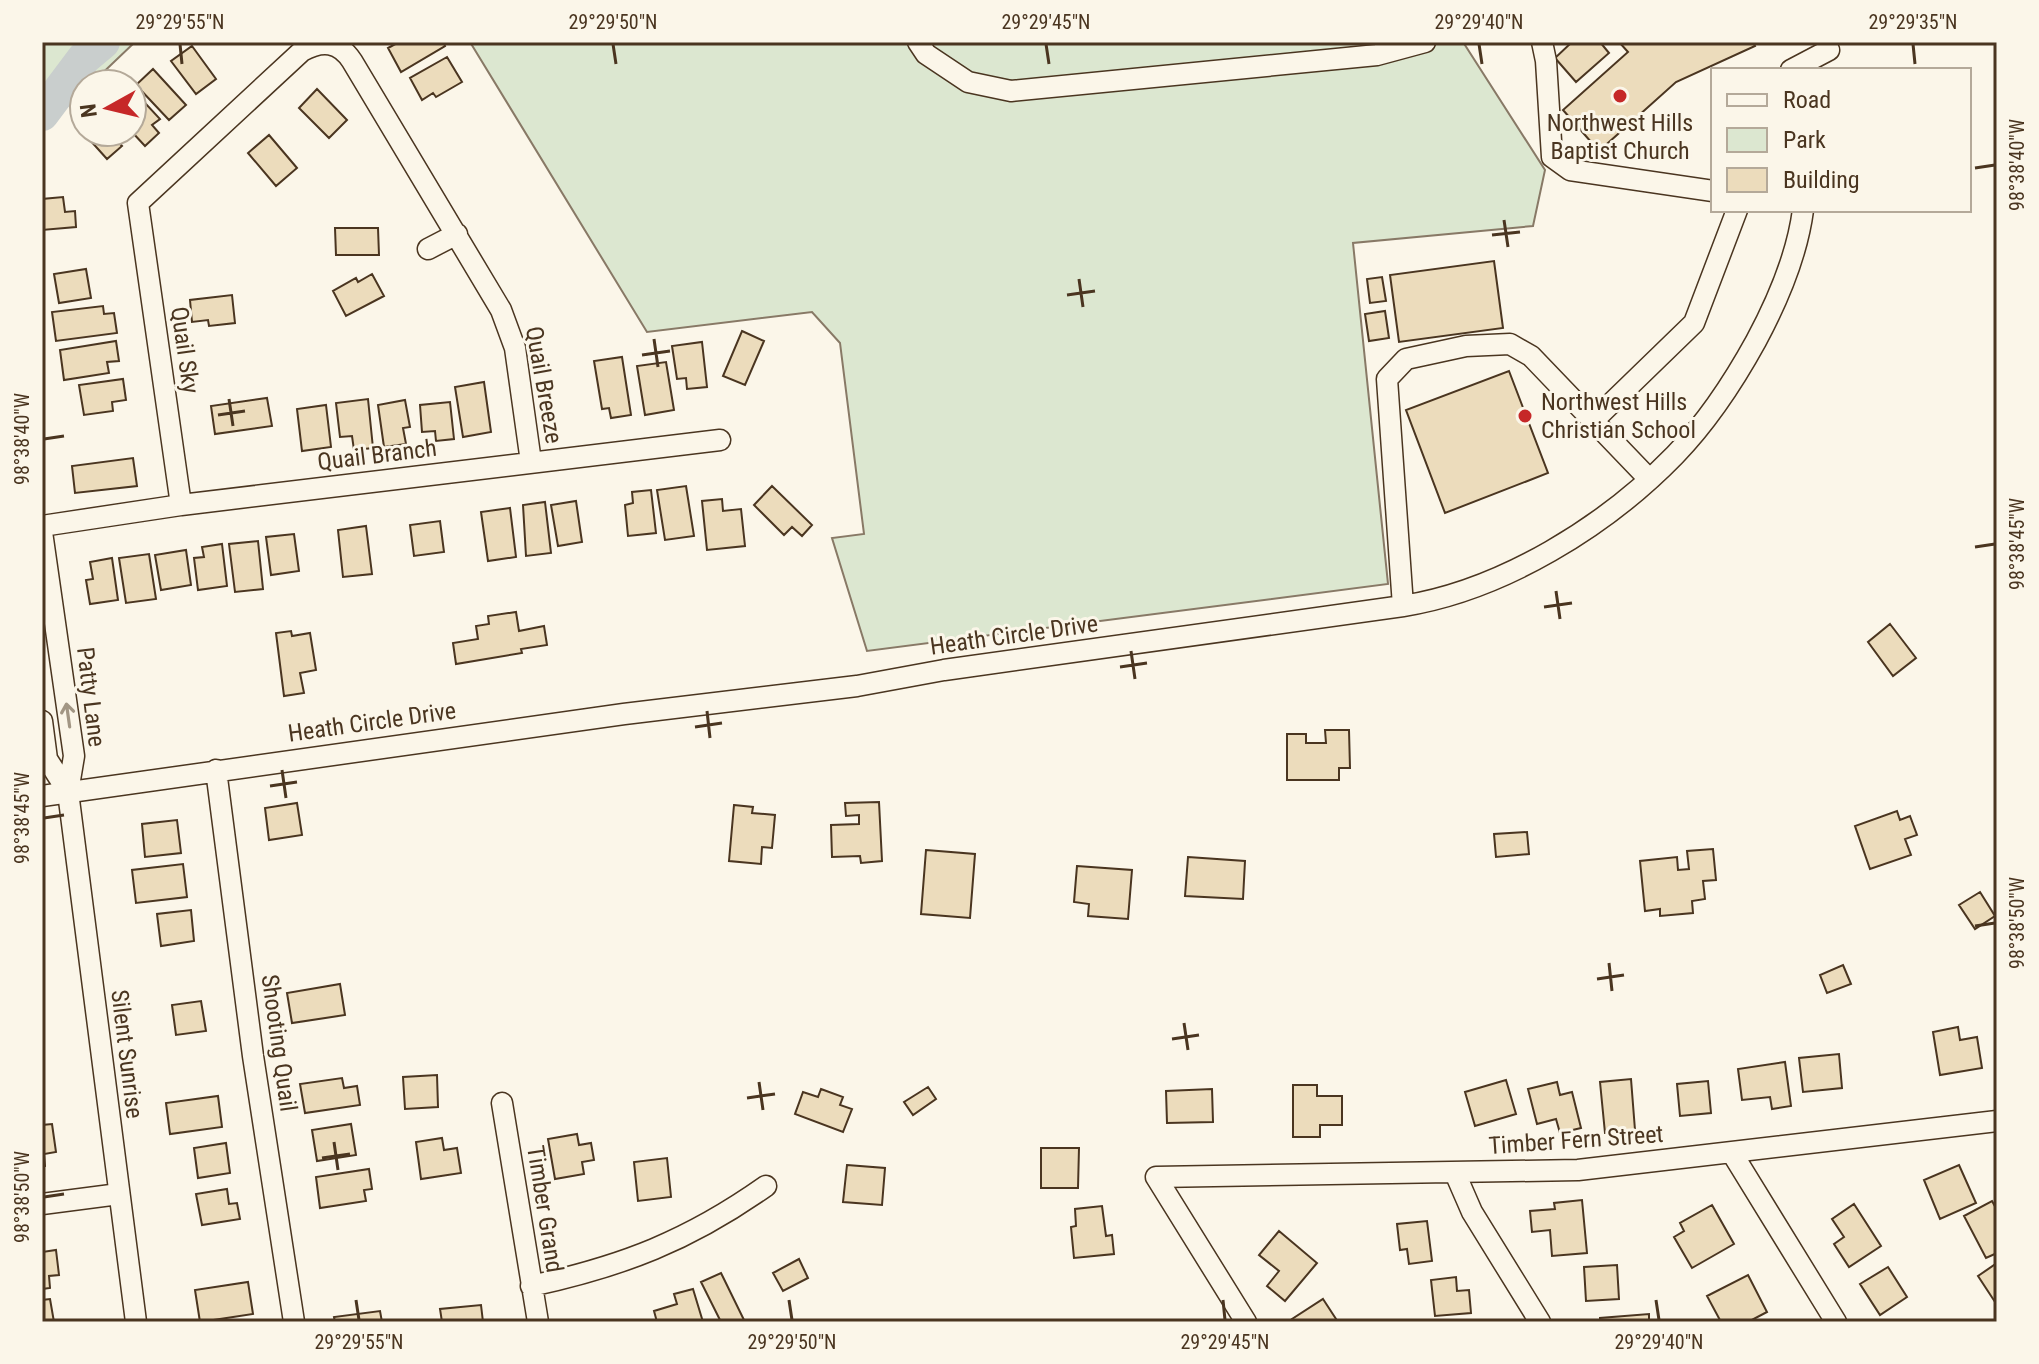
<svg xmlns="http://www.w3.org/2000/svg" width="2039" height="1364" viewBox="0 0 2039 1364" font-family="'Roboto Condensed',sans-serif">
  <rect width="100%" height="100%" fill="#fbf6e9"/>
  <path fill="#dce7d0" stroke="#887966" stroke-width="2" d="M42 42H135L91 84H84V90L42 130Z
    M470 42H1463L1545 170 1533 226 1353 243 1388 584 867 651 832 538 864 534 840 343 812 312 647 332Z"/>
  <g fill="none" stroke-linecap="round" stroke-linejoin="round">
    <path stroke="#c9cecd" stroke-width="34" d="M42 114 84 58 103 42"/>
  </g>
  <path fill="#ecdcbc" stroke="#4a3520" stroke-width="2" d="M399 42H443L445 46 401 72 388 48Z
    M1572 42H1600L1609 53 1576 82 1555 58Z
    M1619 42H1753L1755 46 1676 82 1599 151 1563 110 1628 52Z
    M192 46 216 79 196 94 171 61Z
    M447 57 462 82 436 97 433 93 422 100 410 78Z
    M153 69 186 105 169 120 136 85Z
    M132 89 160 119 152 125 159 133 145 146 132 132Z
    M317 89 347 120 329 138 299 108Z
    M84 125V132H121L114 137 122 146 107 159 80 129Z
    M269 135 297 168 276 186 248 153Z
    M63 197 65 212 75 211 76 227 42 230V199Z
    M335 228H378L379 255H336Z
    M1494 261 1503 328 1399 342 1390 275Z
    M86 269 91 298 59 303 54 274Z
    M372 274 384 296 346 316 333 291 356 278 358 282Z
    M1382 277 1386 301 1370 303 1367 279Z
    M232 295 235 323 209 326 208 320 192 322 190 300Z
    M103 306 104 314 114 313 117 333 56 341 52 312Z
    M1385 311 1389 338 1369 341 1365 314Z
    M742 331 764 341 745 385 723 376Z
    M116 341 119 361 107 362 109 373 64 380 60 350Z
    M702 342 707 387 687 389 686 378 677 379 672 346Z
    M622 357 631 415 611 418 609 408 602 409 594 361Z
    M666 362 674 410 645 415 637 366Z
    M1509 371 1548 473 1445 513 1406 410Z
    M123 379 126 400 112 402 113 411 84 415 79 385Z
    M484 382 491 432 463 437 455 387Z
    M267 398 272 426 215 434 211 406Z
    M368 399 373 448 354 450 352 436 340 437 336 403Z
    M405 400 410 427 403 428 406 444 384 447 378 405Z
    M450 402 454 439 436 441 435 431 422 432 420 405Z
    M326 405 331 447 302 451 297 409Z
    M133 458 137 486 75 493 72 466Z
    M686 486 694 536 665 540 657 490Z
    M772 486 812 525 802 536 792 527 784 535 754 505Z
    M651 490 656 533 628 536 625 505 633 503 632 492Z
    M722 499 723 511 741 509 745 546 707 550 702 501Z
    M576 501 582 542 558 546 551 505Z
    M545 502 551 553 526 556 523 505Z
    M510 508 516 557 488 561 481 512Z
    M440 521 444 552 414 556 410 525Z
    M366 526 372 574 343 577 338 530Z
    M294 534 299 571 271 575 266 537Z
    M258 541 263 589 235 592 229 544Z
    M222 544 227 586 198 590 194 558 204 557 202 547Z
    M186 550 191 585 161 590 155 555Z
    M149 554 156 599 126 603 119 558Z
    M112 558 118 600 90 604 86 580 93 579 90 562Z
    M516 612 519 631 544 626 547 645 521 649 522 653 456 664 453 643 478 639 476 626 489 624 488 616Z
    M1890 624 1916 658 1893 676 1868 642Z
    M291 631 292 636 310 633 316 670 300 673 304 693 284 696 276 633Z
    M1325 730H1349L1350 768H1339V780H1287V734H1306V743H1326Z
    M879 802 882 861 861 863 860 856 832 857 831 825 859 824V815L846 816 845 803Z
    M297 803 302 835 269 840 265 808Z
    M734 805 753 807 752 813 775 815 772 848 762 847 761 864 729 861Z
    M1897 811 1900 820 1910 816 1917 835 1905 839 1911 855 1870 869 1855 826Z
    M177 820 181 853 145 857 142 824Z
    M1527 832 1529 854 1496 857 1494 834Z
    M1713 849 1716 880 1703 881 1705 899 1692 901 1693 913 1660 916V909L1645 911 1640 861 1677 857 1678 870 1689 869 1687 851Z
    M926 850 975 854 970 918 921 914Z
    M1188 857 1245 861 1243 899 1185 896Z
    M183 864 187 897 136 903 132 870Z
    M1077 866 1132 870 1128 919 1088 916 1089 904 1074 902Z
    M1980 892 1995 916 1975 929 1959 905Z
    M191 910 194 941 161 946 157 914Z
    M1843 965 1851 984 1827 993 1820 975Z
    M340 984 345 1015 292 1023 287 993Z
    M201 1001 206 1031 176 1035 172 1005Z
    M1958 1027 1960 1040 1977 1037 1982 1068 1940 1075 1933 1032Z
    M1839 1054 1842 1088 1803 1092 1799 1058Z
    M1785 1062 1791 1106 1772 1109 1770 1097 1742 1100 1738 1069Z
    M437 1075 438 1107 405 1109 403 1077Z
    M342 1078 344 1088 357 1086 360 1105 305 1113 300 1084Z
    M1631 1079 1635 1130 1605 1133 1600 1082Z
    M1506 1080 1516 1114 1475 1126 1465 1092Z
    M1708 1081 1711 1113 1680 1116 1677 1084Z
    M1557 1082 1560 1095 1572 1092 1581 1128 1560 1133 1556 1119 1537 1124 1528 1089Z
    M1293 1085H1317V1096H1342V1125H1320V1137H1293Z
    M928 1087 936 1099 913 1115 904 1102Z
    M821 1089 843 1097 840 1105 852 1109 843 1132 795 1114 803 1092 818 1097Z
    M1212 1089 1213 1122 1167 1123 1166 1091Z
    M218 1096 222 1127 170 1134 166 1103Z
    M52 1124 56 1152 44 1154 45 1166 42 1167V1125Z
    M351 1124 356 1155 317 1161 312 1130Z
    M577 1134 579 1145 591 1143 594 1160 582 1162 584 1174 555 1179 548 1139Z
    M442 1138 444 1150 457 1148 461 1173 421 1179 416 1142Z
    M226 1143 230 1173 198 1178 194 1148Z
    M1041 1148H1079L1078 1188H1041Z
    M667 1158 671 1197 638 1201 634 1162Z
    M847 1165 885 1168 882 1205 843 1202Z
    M1959 1165 1976 1203 1940 1219 1924 1180Z
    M369 1169 372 1189 364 1190 366 1201 320 1208 316 1177Z
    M227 1189 229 1204 237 1203 240 1219 202 1225 196 1194Z
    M1582 1200 1587 1253 1552 1256 1550 1230 1532 1232 1530 1211 1555 1209 1554 1203Z
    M1992 1201 1997 1210V1253L1986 1258 1964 1216Z
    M1854 1204 1881 1246 1849 1267 1834 1244 1844 1237 1832 1219Z
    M1712 1205 1734 1244 1692 1268 1674 1237 1684 1231 1680 1223Z
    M1102 1206 1106 1236 1112 1235 1114 1254 1074 1258 1071 1227 1076 1226 1075 1209Z
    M1427 1221 1432 1261 1409 1264 1407 1249 1400 1250 1397 1224Z
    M1279 1231 1317 1263 1285 1301 1267 1286 1279 1271 1259 1255Z
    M56 1250 59 1275 49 1276 50 1288 42 1289V1252Z
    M799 1259 808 1278 783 1291 773 1273Z
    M1997 1263V1305L1978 1276Z
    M1617 1265 1619 1299 1586 1301 1584 1267Z
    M1888 1267 1907 1297 1880 1315 1860 1284Z
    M721 1273 745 1322H721L701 1282Z
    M1748 1275 1767 1312 1748 1322H1721L1707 1296Z
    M1456 1277 1457 1291 1469 1290 1471 1313 1435 1316 1431 1280Z
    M248 1282 253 1314 200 1322 195 1290Z
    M693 1289 703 1322H657L654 1311 677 1304 674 1294Z
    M50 1299 54 1322H42V1300Z
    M1323 1299 1338 1322H1294L1292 1319Z
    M481 1305 483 1322H442L440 1309Z
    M380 1311 382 1322H335L334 1317Z
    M1649 1314V1322H1600V1318Z"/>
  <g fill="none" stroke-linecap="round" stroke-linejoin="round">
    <g stroke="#4a3520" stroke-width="23">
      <path id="minor" d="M918 42 926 54 968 82 1011 91 1377 55 1425 42
        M1542 42 1546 61 1552 157 1570 170 1713 191
        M1791 70 1829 50
        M428 249 457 234
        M1593 421 1694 323 1737 210
        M181 505 138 203 302 51C322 40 339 41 352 61L501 310 515 348 531 462
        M42 526 181 505 720 440
        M42 532 74 756 68 792 136 1322
        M1403 606 1387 379 1406 359 1466 346 1510 344 1531 356 1649 479
        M42 721 47 759 68 792
        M216 770 253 1056 294 1322
        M42 796 624 714 857 686 944 670 1403 606C1503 590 1606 526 1675 455 1707 422 1734 381 1756 341 1778 300 1797 256 1803 210
        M502 1103 538 1322
        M1732 1153 1836 1322
        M1455 1173 1472 1212 1540 1322
        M1156 1177 1578 1170 1997 1121
        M1156 1177 1246 1322
        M42 1204 119 1194
        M531 1286C623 1266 688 1241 766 1186"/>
    </g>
    <use href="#minor" stroke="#fbf6e9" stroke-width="20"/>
  </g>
  <defs><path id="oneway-shaft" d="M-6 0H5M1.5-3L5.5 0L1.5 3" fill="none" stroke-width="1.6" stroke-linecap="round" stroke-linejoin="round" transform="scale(2)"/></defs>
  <use stroke="#a29684" href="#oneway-shaft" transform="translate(68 715) rotate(-98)"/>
  <path fill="none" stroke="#4a3520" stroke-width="3" d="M180 44 182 64M613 44 616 64M1046 44 1049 64M1479 44 1482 64M1913 44 1915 64M1975 168 1995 165M1504 220 1508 247M1492 235 1520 232M1079 279 1083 307M1067 295 1095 291M654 339 658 367M642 355 670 351M229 399 233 426M218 415 245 411M44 439 64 436M1975 547 1995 544M1556 591 1560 619M1544 607 1572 603M1131 651 1135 679M1120 667 1147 663M707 711 710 738M695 727 722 723M282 770 286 798M270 786 297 782M44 818 64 815M1975 926 1995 923M1609 963 1612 991M1597 979 1624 975M1184 1023 1188 1050M1172 1039 1199 1035M759 1082 763 1110M747 1098 775 1094M334 1142 338 1170M322 1158 350 1154M44 1197 64 1194M356 1300 359 1320M789 1300 792 1320M1223 1300 1225 1320M1656 1300 1659 1320"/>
  <g fill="#c62828" stroke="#fbf6e9" stroke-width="3">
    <circle cx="1620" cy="96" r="8"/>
    <circle cx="1525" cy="416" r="8"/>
  </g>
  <g text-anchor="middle" stroke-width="6" stroke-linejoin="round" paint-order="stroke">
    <g font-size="24" fill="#4a3520" stroke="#fbf6e9">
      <text x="1620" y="131">Northwest Hills<tspan x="1620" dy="28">Baptist Church</tspan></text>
      <text x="1541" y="410" text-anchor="start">Northwest Hills<tspan x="1541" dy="28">Christian School</tspan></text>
    </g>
    <g font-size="24" fill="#4a3520" stroke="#fbf6e9">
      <text transform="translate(185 350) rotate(82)" y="8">Quail Sky</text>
      <text transform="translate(544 385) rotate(80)" y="8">Quail Breeze</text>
      <text transform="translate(377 455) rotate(-7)" y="8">Quail Branch</text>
      <text transform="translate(1014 635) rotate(-8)" y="8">Heath Circle Drive</text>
      <text transform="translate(91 697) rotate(83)" y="8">Patty Lane</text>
      <text transform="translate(372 722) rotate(-8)" y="8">Heath Circle Drive</text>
      <text transform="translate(279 1043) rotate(82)" y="8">Shooting Quail</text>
      <text transform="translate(127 1054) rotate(83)" y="8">Silent Sunrise</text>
      <text transform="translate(1576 1140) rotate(-4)" y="8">Timber Fern Street</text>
      <text transform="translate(545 1209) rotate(81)" y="8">Timber Grand</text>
    </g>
  </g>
  <rect width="2039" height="1364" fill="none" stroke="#fbf6e9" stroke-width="88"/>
  <rect x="1711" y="68" width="260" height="144" fill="#fbf6e9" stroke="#b4a999" stroke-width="2"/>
  <rect x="1727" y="94" width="40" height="12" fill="#fbf6e9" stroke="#b4a999" stroke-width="2"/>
  <text x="1783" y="108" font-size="24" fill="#4a3520">Road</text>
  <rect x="1727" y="128" width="40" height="24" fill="#dce7d0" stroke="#b4a999" stroke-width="2"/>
  <text x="1783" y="148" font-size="24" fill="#4a3520">Park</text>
  <rect x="1727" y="168" width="40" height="24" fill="#ecdcbc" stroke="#b4a999" stroke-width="2"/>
  <text x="1783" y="188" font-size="24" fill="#4a3520">Building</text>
  <g transform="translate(108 108) rotate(262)"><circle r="38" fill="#fbf6e9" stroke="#b4a999" stroke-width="2"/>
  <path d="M0-6L14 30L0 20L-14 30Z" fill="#c62828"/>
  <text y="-12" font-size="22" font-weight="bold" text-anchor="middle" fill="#4a3520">N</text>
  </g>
  <rect x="44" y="44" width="1951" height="1276" fill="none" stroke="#4a3520" stroke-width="3"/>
  <g font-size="20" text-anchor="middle" fill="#4a3520">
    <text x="180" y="29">29°29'55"N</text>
    <text x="613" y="29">29°29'50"N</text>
    <text x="1046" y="29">29°29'45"N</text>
    <text x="1479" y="29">29°29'40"N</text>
    <text x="1913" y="29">29°29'35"N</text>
    <text transform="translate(2017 165) rotate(-90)" y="7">98°38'40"W</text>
    <text transform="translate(22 439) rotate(-90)" y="7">98°38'40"W</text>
    <text transform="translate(2017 544) rotate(-90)" y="7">98°38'45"W</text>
    <text transform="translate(22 818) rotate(-90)" y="7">98°38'45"W</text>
    <text transform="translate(2017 923) rotate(-90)" y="7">98°38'50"W</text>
    <text transform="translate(22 1197) rotate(-90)" y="7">98°38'50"W</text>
    <text x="359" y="1349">29°29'55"N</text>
    <text x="792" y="1349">29°29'50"N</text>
    <text x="1225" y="1349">29°29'45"N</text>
    <text x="1659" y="1349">29°29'40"N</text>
  </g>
</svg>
